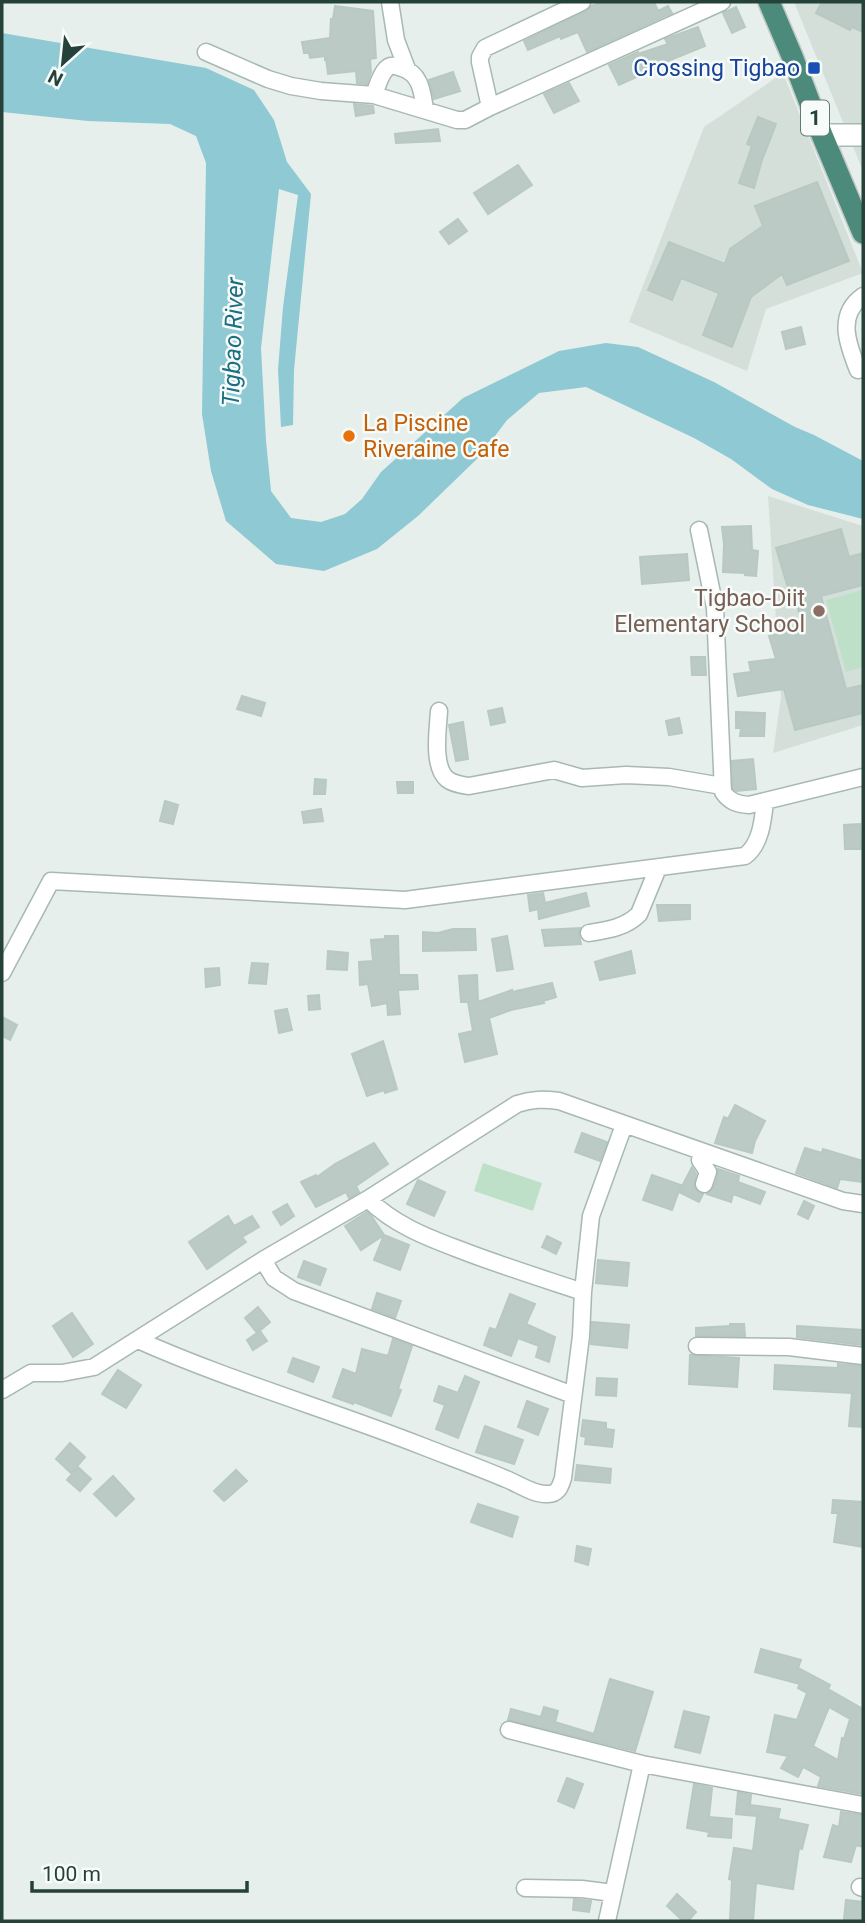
<svg xmlns="http://www.w3.org/2000/svg" width="865" height="1923" viewBox="0 0 865 1923" font-family="Roboto,sans-serif">
  <rect width="100%" height="100%" fill="#e6efeb"/>
  <path fill="#d4dfda" d="M794 2H863V171Z
    M783 73 863 273 766 309 747 371 629 322 704 127Z
    M768 496 863 526V725L773 753 781 697Z"/>
  <path fill="#bfe0c8" d="M863 590V667L846 672 826 600Z
    M483 1163 542 1183 533 1211 474 1191Z"/>
  <path fill="#8ec9d4" d="M2 33 206 68 254 90 274 120 287 162 311 194 294 370 293 425 281 427 278 370 283 307 298 195 279 189 261 348 266 441 271 491 291 518 321 522 345 514 362 499 381 472 463 398 559 351 606 343 638 347 714 382 795 427 814 435 863 461V519L808 505 772 489 731 459 694 438 586 387 539 393 507 420 480 456 418 516 377 549 324 571 276 564 226 521 211 471 202 414 206 163 196 136 170 124 88 121 2 112Z"/>
  <path fill="#bbcac4" stroke="#b8c9c2" stroke-width="2" fill-rule="evenodd" d="M603 2H654L658 11 668 6 672 13 587 52 578 32 561 39 560 36 528 50 524 41 586 11 591 6Z
    M822 2H846L854 5 855 2H863V32L852 27 850 30 816 13Z
    M335 6 373 11 376 58 370 59 371 72 367 84 357 83 356 71 328 74 326 58 325 59V56L310 58 309 53H304L302 42 330 38 331 19H333Z
    M736 7 745 27 732 33 723 13Z
    M698 27 705 46 663 63 664 66 642 72 643 74 619 85 609 65 638 52V54L668 44 665 39Z
    M453 72 460 91 434 99 429 80Z
    M569 83 579 101 554 113 544 94Z
    M354 104 373 106 374 113 356 116Z
    M758 117 776 124 762 160 754 188 739 183 752 146 747 144Z
    M438 129 440 141 396 143 395 134Z
    M518 165 532 185 488 214 474 193Z
    M817 182 849 261 787 285 782 274 751 297 732 347 703 335 719 293 681 278 672 300 648 290 669 242 725 264 730 249 763 226 755 206Z
    M458 219 467 231 449 244 440 232Z
    M801 327 805 344 786 349 782 332Z
    M751 526 752 550 758 551 756 576 745 575V573L723 572 724 544 722 527Z
    M841 529 849 557 863 553V585L821 596 846 689 863 685V713L795 730 784 689 738 696 734 674 751 672 749 662 776 659 769 636 803 627 793 590 789 591 776 548Z
    M687 554 689 580 642 584 640 557Z
    M691 657H705L706 675H692Z
    M242 696 265 703 261 716 237 709Z
    M502 708 505 722 491 725 488 711Z
    M736 712 765 713 764 736H740L741 728H736Z
    M679 718 682 733 669 735 666 721Z
    M463 722 468 759 456 761 449 725Z
    M753 759 756 789 736 791 733 788 732 761Z
    M315 779 326 780 325 794H314Z
    M397 782H413V793H398Z
    M165 801 178 805 173 824 160 821Z
    M321 809 323 821 304 823 302 812Z
    M860 824 861 849H845L844 825Z
    M543 893 545 903 586 893 589 906 539 919 538 909 530 911 528 895Z
    M657 905H690V919L659 921Z
    M580 928 579 934 581 944 545 946 542 930Z
    M453 929H475L476 950 423 951V932L438 933Z
    M385 936H398L399 975H417L418 989 398 990 400 1014 388 1015 387 1003 372 1006 368 984 360 985 359 962 373 961 371 940 385 939Z
    M507 936 513 969 497 971 492 939Z
    M328 951 348 953 347 970 327 969Z
    M631 951 635 973 600 980 595 962Z
    M252 963 268 964 266 984 249 983Z
    M219 968 220 985 206 987 205 969Z
    M477 975 478 1002 512 990V992L552 983 556 997 543 1001 544 1003 511 1010 489 1018 497 1054 465 1062 459 1034 473 1031 468 1002H461L459 976Z
    M319 995 320 1009 309 1010 308 996Z
    M287 1009 292 1030 279 1033 275 1011Z
    M2 1017 17 1025 10 1040 2 1036Z
    M383 1041 397 1089 385 1093 384 1090 367 1096 352 1054Z
    M735 1105 765 1121 755 1141 752 1153 715 1143 724 1117 728 1119Z
    M582 1133 607 1142 600 1161 575 1152Z
    M374 1143 388 1164 356 1186 359 1192 349 1198 346 1192 316 1207 301 1182 316 1175 317 1177 335 1164Z
    M805 1148 822 1153 823 1149 863 1161V1182L840 1179 837 1188 796 1173Z
    M692 1167 696 1174 694 1187 697 1191 703 1194 699 1202 679 1192Z
    M718 1169 739 1176 738 1182 765 1192 760 1204 733 1194 731 1202 707 1194 714 1187 718 1175Z
    M652 1175 681 1185 672 1210 643 1200Z
    M418 1180 445 1192 434 1216 407 1204Z
    M804 1201 814 1206 808 1219 798 1214Z
    M287 1204 294 1216 281 1225 273 1212Z
    M367 1212 372 1217 384 1235 361 1250 345 1226Z
    M228 1216 234 1226 252 1216 259 1227 242 1237 246 1242 207 1269 189 1242Z
    M384 1235 409 1245 400 1270 374 1260Z
    M547 1236 561 1243 556 1254 542 1247Z
    M598 1260 629 1263 627 1286 596 1283Z
    M304 1261 326 1269 320 1285 298 1277Z
    M377 1293 401 1301 395 1318 372 1309Z
    M510 1294 535 1304 526 1324 555 1337 549 1362 536 1357 539 1346 518 1338 511 1356 484 1345 490 1328 496 1330Z
    M258 1307 270 1322 257 1333 260 1331 267 1341 253 1350 247 1340 257 1333 245 1318Z
    M72 1313 93 1344 73 1357 53 1326Z
    M592 1322 629 1325 627 1348 591 1344Z
    M730 1324H744L745 1336H696V1328L730 1326Z
    M797 1326 863 1330V1345L797 1337Z
    M393 1339 412 1346 398 1389 401 1390 391 1416 354 1402 353 1404 333 1397 343 1369 356 1374 362 1349 388 1356Z
    M690 1355 739 1358 737 1387 689 1384Z
    M293 1358 319 1367 313 1382 288 1372Z
    M838 1364 863 1366V1427L849 1426 852 1393 774 1389 775 1365 838 1368Z
    M118 1370 141 1385 126 1408 102 1394Z
    M465 1376 479 1382 458 1438 436 1429 445 1405 434 1401 439 1386 458 1393Z
    M597 1378 617 1379 616 1396 596 1395Z
    M527 1401 548 1409 538 1435 518 1427Z
    M583 1420 606 1423V1429L614 1430 612 1447 585 1444 586 1437 581 1436Z
    M485 1426 523 1440 514 1464 476 1452Z
    M70 1443 85 1457 71 1473 56 1459Z
    M577 1465 611 1469 610 1483 575 1480Z
    M78 1467 91 1479 80 1491 67 1480Z
    M236 1470 247 1481 224 1501 214 1491Z
    M113 1476 134 1499 116 1516 94 1494Z
    M833 1500 863 1502V1547L834 1542 838 1513H832Z
    M478 1504 518 1517 512 1537 471 1522Z
    M577 1546 591 1549 588 1565 575 1561Z
    M761 1649 801 1660 798 1668 830 1685 828 1689 863 1709V1794L818 1786 821 1777 803 1767 798 1777 781 1768 788 1756 767 1752 775 1715 797 1720 807 1693 798 1688 800 1684 755 1672ZM829 1707 850 1719 844 1739 842 1738 838 1760 813 1746Z
    M610 1679 653 1692 635 1751 508 1720 511 1709 541 1717 544 1707 558 1711 555 1722 594 1734Z
    M684 1711 709 1717 700 1753 675 1747Z
    M567 1778 583 1784 574 1808 558 1801Z
    M694 1784 712 1788 709 1817 732 1819 731 1838 708 1836 709 1832 687 1828Z
    M738 1792 751 1795 750 1805 780 1809 778 1819 808 1825 802 1849 799 1848 793 1889 756 1883 753 1921H730L732 1880 729 1879 734 1848 753 1851 757 1816 736 1814Z
    M841 1812 863 1815V1847L856 1845 851 1862 824 1857 833 1825 839 1827Z
    M677 1894 696 1912 688 1921H683L667 1906Z
    M574 1899 591 1901 589 1912 573 1910Z
    M846 1900 863 1902V1921L844 1919Z"/>
  <g fill="none" stroke-linecap="round" stroke-linejoin="round">
    <g stroke="#a8b8b2" stroke-width="19">
      <path id="minor" d="M390 2 396 40 407 69
        M206 52 268 79 291 86 321 91 374 95 457 120H465L490 107 722 2
        M374 95C377 87 380 75 386 69 391 64 395 66 402 68 421 74 422 92 425 109
        M490 107 480 62V57L485 48 582 2
        M858 370C848 345 836 315 863 296
        M699 530 715 608 723 792C730 802 737 804 749 805L863 777
        M439 711C438 729 432 766 447 779 453 784 462 785 469 786L554 770 582 778 626 775 669 777 722 786
        M589 933C607 930 625 928 639 914L658 868
        M2 973 51 881 405 900 745 856C761 844 763 820 765 801
        M703 1152 700 1160 708 1172 704 1184
        M368 1199 517 1104C532 1099 543 1099 559 1101L843 1201 863 1204
        M263 1260 274 1278 294 1291 573 1395
        M138 1340C230 1381 328 1409 422 1446 450 1457 478 1467 506 1479 519 1484 532 1494 546 1494 557 1495 560 1488 563 1478L581 1336 583 1292 591 1216 624 1125
        M697 1346 789 1347 863 1356
        M2 1390 31 1373H62L94 1367 263 1260 368 1199C393 1224 426 1237 458 1249 499 1265 541 1278 583 1292
        M509 1730 642 1764 863 1805
        M860 1887 863 1888
        M525 1888 582 1889 613 1893
        M607 1921 642 1764"/>
    </g>
    <g stroke="#a4bbb3" stroke-width="24">
      <path id="secondary" d="M822 135H863"/>
    </g>
    <g stroke="#c2cac8" stroke-width="24">
      <path id="trunk" d="M769 2 792 56 822 135 863 233"/>
    </g>
    <use href="#minor" stroke="#fff" stroke-width="16"/>
    <use href="#secondary" stroke="#fff" stroke-width="21"/>
    <use href="#trunk" stroke="#4c8a7c" stroke-width="21"/>
  </g>
  <rect fill="#1a4fb4" stroke="#f7fbf9" stroke-width="2.5" x="807" y="61" width="14" height="14" rx="3.5"/>
  <circle fill="#e8710a" stroke="#f7fbf9" stroke-width="2.5" cx="349" cy="436" r="7"/>
  <circle fill="#8d6e63" stroke="#f7fbf9" stroke-width="2.5" cx="819" cy="611" r="7"/>
  <g text-anchor="middle" stroke-width="5" stroke-linejoin="round" paint-order="stroke">
    <rect fill="#f7fbf9" stroke="#637a73" stroke-width="2" x="801" y="100.5" width="28" height="35" rx="5"/>
    <g font-size="21" font-weight="bold" fill="#24423a">
      <text x="815" y="125">1</text>
    </g>
    <g font-size="23" fill="#164399" stroke="#f7fbf9" text-anchor="end">
      <text x="800" y="76">Crossing Tigbao</text>
    </g>
    <g font-size="23" fill="#c56008" stroke="#f7fbf9" text-anchor="start">
      <text x="363" y="431">La Piscine<tspan x="363" dy="26">Riveraine Cafe</tspan></text>
    </g>
    <g font-size="23" fill="#785e54" stroke="#f7fbf9" text-anchor="end">
      <text x="805" y="606">Tigbao-Diit<tspan x="805" dy="26">Elementary School</tspan></text>
    </g>
    <g font-size="24" font-style="italic" fill="#1c6f80" stroke="#f7fbf9">
      <text transform="translate(233 342) rotate(-88)" y="8">Tigbao River</text>
    </g>
  </g>
  <rect width="865" height="1923" fill="none" stroke="#24423a" stroke-width="7"/>
  <g transform="translate(63 63) rotate(207)" stroke="#f7fbf9" stroke-width="5" paint-order="stroke">
  <path d="M0-5L12 26L0 18L-12 26Z" fill="#24423a"/>
  <text y="-10" font-size="19" font-weight="bold" text-anchor="middle" fill="#24423a">N</text>
  </g>
  <path d="M32 1881v10h215v-10" fill="none" stroke="#24423a" stroke-width="3.5"/>
  <text x="42" y="1881" font-size="21" fill="#24423a" stroke="#f7fbf9" stroke-width="5" paint-order="stroke">100 m</text>
</svg>
